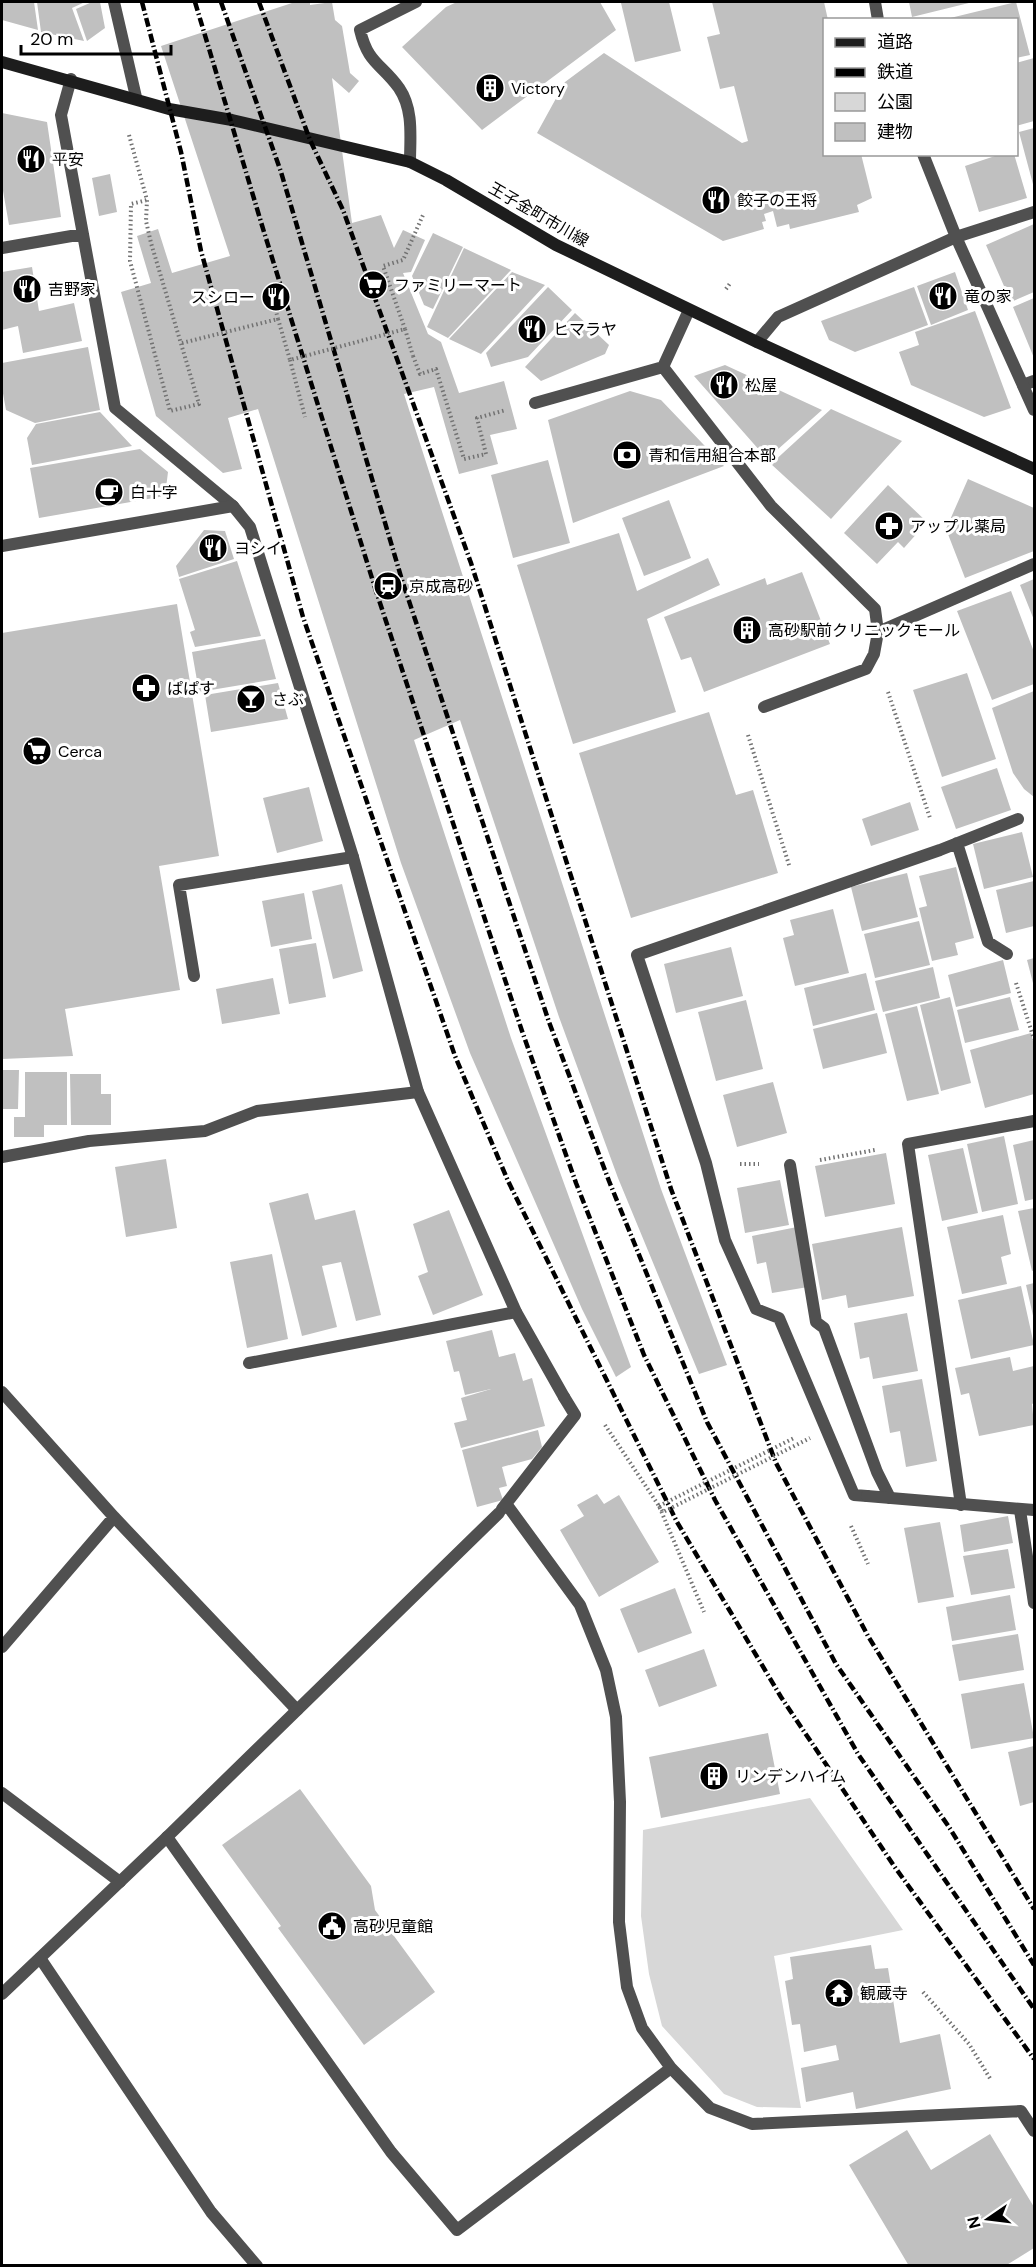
<svg xmlns="http://www.w3.org/2000/svg" width="1036" height="2267" viewBox="0 0 1036 2267" font-family="'DM Sans','Noto Sans JP',sans-serif">
  <rect width="100%" height="100%" fill="#fff"/>
  <path fill="#d7d7d7" d="M810 1798 903 1930 774 1956 801 2108 757 2107 724 2094 662 2026 649 1974 641 1916 643 1830Z"/>
  <path fill="#c0c0c0" d="M2 2H34L38 30 2 20Z
    M37 2H85L72 8 84 41 41 32Z
    M92 2H100L105 28 87 41 76 9Z
    M295 2H310V5L332 2 335 20 342 26 350 73 359 81 349 93 332 78 352 223 381 215 394 248 403 230 425 240 411 272 403 273 428 334 441 342 459 393 504 381 517 429 490 435 498 464 459 474 434 387 404 394 661 1189 727 1365 699 1374 618 1178 559 1017 460 720 414 740 511 1038 631 1367 616 1377 582 1309 470 1053 401 863 258 409 228 418 242 469 223 473 156 416 121 292 151 283 137 236 158 229 172 273 230 256 161 46Z
    M457 2H600L616 30 482 130 402 47 446 7Z
    M627 2H669L681 51 635 62 621 3Z
    M712 2H824L828 20H824V154H861L872 198 857 205 859 212 790 229 789 224 777 227 773 211 764 214 766 221 762 222 764 229 723 241 537 133 565 82 604 53 742 143 748 141 734 86 720 89 707 37 720 34Z
    M909 2H973L912 17Z
    M1016 2 1030 55 1016 58V20H942Z
    M1034 58V121L1016 126V63Z
    M2 113 47 122 61 217 9 225 2 185Z
    M1034 128V188L1019 132Z
    M1001 154H1014L1027 198 979 212 965 166Z
    M110 174 117 212 99 216 92 178Z
    M1034 224V292L1011 302 986 245Z
    M433 233 463 247 433 309 424 305 412 276Z
    M464 248 511 270 448 338 427 327Z
    M32 267 39 311 74 303 82 341 23 353 18 326 2 330V272Z
    M512 272 545 285 481 354 449 339Z
    M955 272 968 310 931 325 917 286Z
    M548 287 572 310 528 357 491 367 486 353Z
    M914 287 928 325 855 352 829 340 821 321Z
    M1034 298V358L1013 307Z
    M975 311 1011 408 984 417 911 385 899 352 919 345 915 332Z
    M575 313 609 345 605 354 541 381 525 367Z
    M88 347 100 410 35 423 6 410 2 388V363Z
    M725 365 822 410 767 459 694 376Z
    M630 391 661 400 724 466 573 523 548 420Z
    M831 409 902 441 831 519 771 464Z
    M100 412 132 446 32 465 27 438 36 424Z
    M140 449 168 472 165 496 39 518 30 468Z
    M548 460 570 543 513 558 491 475Z
    M968 479 1034 508V551L965 578 946 529Z
    M888 485 927 522 904 548 898 542 877 564 844 533Z
    M669 500 691 558 644 576 622 518Z
    M204 530 225 531 234 559 179 577 176 566Z
    M619 533 637 591 708 558 720 585 647 619 676 712 573 744 517 565Z
    M237 561 261 636 195 647 190 632 195 630 179 579Z
    M802 572 830 644 704 692 691 657 681 660 664 617 765 578 767 585Z
    M1034 579V620L1020 585Z
    M1011 591 1034 652V684L992 700 957 611Z
    M177 604 219 856 159 866 180 990 65 1009 73 1056 2 1059V633Z
    M265 639 276 679 199 692 192 652Z
    M967 673 996 759 942 777 913 690Z
    M278 683 288 719 211 732 205 695Z
    M1034 691V797L1024 789 1013 773 992 708Z
    M709 712 736 795 753 790 778 873 631 918 579 753Z
    M997 768 1011 810 956 829 941 787Z
    M309 787 323 841 277 853 263 798Z
    M910 802 919 830 871 846 862 819Z
    M1022 832 1033 877 984 889 973 844Z
    M956 867 974 938 955 943 958 955 932 961 919 908 927 906 919 876Z
    M907 873 918 917 862 931 851 887Z
    M1034 881V926L1006 933 996 890Z
    M342 884 363 971 333 979 312 891Z
    M304 893 312 939 271 947 262 901Z
    M833 909 849 973 795 986 783 938 794 935 790 920Z
    M919 921 930 965 875 978 864 934Z
    M316 943 326 997 289 1004 279 949Z
    M731 947 743 996 676 1013 664 964Z
    M1034 958V987L1027 960Z
    M1003 960 1011 993 956 1007 948 975Z
    M933 967 940 998 883 1012 875 981Z
    M866 973 875 1010 813 1026 804 988Z
    M273 978 280 1014 222 1024 216 989Z
    M950 997 971 1083 941 1091 920 1005Z
    M1010 997 1019 1030 965 1043 957 1010Z
    M746 1000 763 1069 716 1081 698 1012Z
    M917 1006 939 1094 907 1101 885 1014Z
    M877 1013 887 1053 823 1069 813 1029Z
    M1031 1033 1034 1045V1094L985 1108 970 1050Z
    M2 1070H19L18 1109H2Z
    M25 1072H67V1125H44V1137H14V1117H25Z
    M70 1074H101V1094H111V1125H71Z
    M773 1082 787 1133 737 1147 723 1095Z
    M1004 1136 1018 1204 982 1212 967 1144Z
    M1034 1140V1199L1025 1201 1013 1145Z
    M963 1148 978 1213 942 1221 928 1155Z
    M886 1153 895 1204 825 1217 815 1166Z
    M166 1159 177 1228 126 1237 115 1167Z
    M780 1180 789 1225 745 1233 737 1188Z
    M308 1193 315 1220 355 1210 381 1315 356 1321 341 1262 322 1266 337 1327 302 1336 269 1203Z
    M1034 1208V1270L1032 1271 1018 1211Z
    M449 1210 483 1295 433 1315 418 1276 428 1272 413 1224Z
    M1003 1215 1011 1254 1001 1257 1007 1284 962 1294 947 1227Z
    M797 1227 808 1287 772 1293 766 1262 757 1264 752 1236Z
    M902 1227 914 1296 848 1308 846 1295 822 1300 812 1244Z
    M272 1254 288 1339 247 1348 230 1262Z
    M1034 1283V1320L1026 1285Z
    M1021 1286 1034 1345 971 1359 958 1300Z
    M907 1313 918 1371 873 1379 869 1357 860 1359 854 1323Z
    M492 1330 499 1357 515 1353 523 1381 532 1378 545 1426 461 1448 454 1423 467 1420 461 1398 491 1389 465 1395 459 1371 454 1372 446 1341Z
    M1010 1357 1013 1371 1034 1366V1403L1032 1404 1034 1425 979 1436 969 1393 961 1395 955 1368Z
    M922 1379 937 1461 906 1467 900 1431 890 1433 882 1386Z
    M538 1430 542 1447 532 1459 502 1467 507 1486 499 1488 503 1500 477 1507 462 1450Z
    M597 1494 604 1504 619 1495 659 1562 599 1597 560 1530 584 1516 577 1505Z
    M1008 1516 1013 1543 964 1552 960 1525Z
    M940 1522 954 1597 918 1603 904 1528Z
    M1008 1549 1015 1588 971 1595 963 1556Z
    M675 1588 692 1633 638 1653 620 1609Z
    M1010 1595 1016 1630 952 1641 946 1607Z
    M1018 1634 1024 1670 959 1681 952 1645Z
    M704 1649 717 1686 659 1707 645 1670Z
    M1024 1683 1034 1738 971 1749 961 1694Z
    M768 1733 780 1794 661 1818 649 1757Z
    M1034 1746V1802L1020 1806 1008 1752Z
    M300 1789 371 1886 375 1910 435 1992 364 2045 278 1928 281 1926 222 1845Z
    M871 1945 875 1969 888 1968 900 2043 940 2034 951 2089 856 2109 853 2092 806 2102 801 2068 839 2060 836 2045 804 2052 800 2024 792 2025 785 1981 793 1979 790 1957Z
    M907 2130 931 2170 990 2134 1034 2207V2248L1005 2266H909L849 2165Z"/>
  <g fill="none" stroke-linecap="round" stroke-linejoin="round">
    <path stroke="#727272" stroke-width="4" stroke-dasharray="1.5 3" stroke-linecap="butt" d="M129 135 147 200 146 221 151 243 199 404 170 411 130 261 131 204 147 200
      M726 289 731 282
      M272 296 278 319
      M405 329 383 266 403 260 423 215
      M413 356 420 374 436 369 464 459 486 454 477 418 506 410
      M290 360 305 417
      M888 692 930 818
      M748 735 790 868
      M1016 983 1034 1039
      M820 1160 875 1150
      M740 1164H759
      M605 1425 659 1506 704 1612
      M659 1506 794 1438
      M851 1526 868 1564
      M923 1992 969 2044 991 2080"/>
    <path stroke="#505050" stroke-width="12" d="M71 79 61 115 115 408 233 506
      M410 162C410 138 414 110 399 88 381 63 368 64 360 30L416 2
      M2 248 83 234
      M663 367 771 506 875 609 878 632 1034 564
      M1023 385 1034 381
      M535 403 663 367 689 310
      M764 707 866 669 874 654 878 632
      M957 843 988 942 1007 954
      M194 976 179 885 353 857
      M2 1157 89 1141 205 1131 257 1111 418 1092
      M790 1165 816 1322 824 1328 877 1472 890 1498
      M249 1363 516 1312
      M2 1392 114 1517 297 1710
      M867 1496 854 1495 779 1318 756 1309 725 1240 706 1163 637 955 940 850 1018 819
      M507 1505 580 1605 606 1670 616 1717 620 1802 619 1922 627 1987 642 2028 671 2068 710 2108 752 2124 1021 2111 1034 2131
      M961 1505 908 1144 1034 1121
      M502 1509 575 1415 564 1397
      M1020 1510 1034 1603
      M2 1647 114 1517
      M2 1793 120 1882
      M167 1837 391 2152 457 2230 671 2068
      M40 1958 211 2212 257 2266"/>
    <path stroke="#505050" stroke-width="12" d="M114 2 136 97
      M875 2 878 20
      M923 154 956 237 1034 410
      M757 342 778 317 956 237 1034 212
      M2 546 233 506 250 527 353 857 418 1092 516 1312 564 1397
      M867 1496 1034 1510
      M2 1994 167 1837 499 1513"/>
    <path stroke="#1d1d1d" stroke-width="12" d="M2 62 169 109 232 120 410 162 446 180 556 245 757 342 1034 469"/>
    <path stroke="#000" stroke-width="4.5" stroke-dasharray="9 3 1.5 3" stroke-linecap="butt" d="M142 2 181 152 201 251 303 617 455 1056 508 1181 677 1522 781 1697 894 1866 1034 2059
      M195 2 264 232 376 591 522 1031 576 1183 644 1355 715 1500 858 1754 1034 2009
      M221 2 281 172 402 580 549 1022 609 1181 707 1422 836 1664 949 1827 1034 1965
      M259 2 310 140 343 210 471 563 671 1189 776 1463 868 1636 1034 1909"/>
    <path stroke="#727272" stroke-width="4" stroke-dasharray="1.5 3" stroke-linecap="butt" d="M182 343 278 319 290 360 405 329 413 356
      M659 1506 663 1512 810 1438"/>
  </g>
  <defs>
    <g id="building-disc" transform="scale(1.5)"><circle r="9.5" fill="#000" stroke="#fff"/><path d="M-4-6H4V6H1V3H-1V6H-4ZM-2.5-4.3h1.7v1.8h-1.7ZM.8-4.3h1.7v1.8H.8ZM-2.5-1h1.7V.8h-1.7ZM.8-1h1.7V.8H.8Z" fill="#fff"/></g>
    <g id="restaurant-disc" transform="scale(1.5)"><circle r="9.5" fill="#000" stroke="#fff"/><path d="M-5-6h1v4h1v-4h1v4h1v-4h1v5L-1.5 .5V6h-2V.5L-5-1ZM5-6V6H3V1.5H1.5Q1.5-4 5-6Z" fill="#fff"/></g>
    <g id="supermarket-disc" transform="scale(1.5)"><circle r="9.5" fill="#000" stroke="#fff"/><path d="M-6-5.5h2.5l.6 2H6L4.5 2H-2.5L-4.4-4H-6ZM-1.5 3.2a1.3 1.3 0 1 0 .1 0ZM3 3.2a1.3 1.3 0 1 0 .1 0Z" fill="#fff"/></g>
    <g id="bank-disc" transform="scale(1.5)"><circle r="9.5" fill="#000" stroke="#fff"/><path d="M-6-4H6V4H-6ZM0-2.3a2.3 2.3 0 1 0 0 4.6a2.3 2.3 0 1 0 0-4.6Z" fill="#fff"/></g>
    <g id="cafe-disc" transform="scale(1.5)"><circle r="9.5" fill="#000" stroke="#fff"/><path d="M-5.5-4.5H6V0H3Q3 3.5 0 3.5H-2.5Q-5.5 3.5-5.5 0ZM3-3.2v2h1.7v-2ZM-6 4.5H4V6H-6Z" fill="#fff"/></g>
    <g id="pharmacy-disc" transform="scale(1.5)"><circle r="9.5" fill="#000" stroke="#fff"/><path d="M-2-6h4v4h4v4h-4v4h-4v-4h-4v-4h4Z" fill="#fff"/></g>
    <g id="station-disc" transform="scale(1.5)"><circle r="9.5" fill="#000" stroke="#fff"/><path d="M-3-6H3Q5-6 5-4V2Q5 4 3 4L4.5 6H3L1.5 4h-3L-3 6H-4.5L-3 4Q-5 4-5 2V-4Q-5-6-3-6ZM-3.5-4v3h7v-3ZM-3.5 1v1.5H-2V1ZM2 1v1.5H3.5V1Z" fill="#fff"/></g>
    <g id="bar-disc" transform="scale(1.5)"><circle r="9.5" fill="#000" stroke="#fff"/><path d="M-6-5H6L.8 .8V4.5H3.5V6h-7V4.5H-.8V.8Z" fill="#fff"/></g>
    <g id="civic-disc" transform="scale(1.5)"><circle r="9.5" fill="#000" stroke="#fff"/><path d="M-.6-6.5H3V-4.5H.6V-3L4-1V1h2V6H-6V1h2V-1L-.6-3ZM-1.2 2.5V6h2.4V2.5Z" fill="#fff"/></g>
    <g id="temple-disc" transform="scale(1.5)"><circle r="9.5" fill="#000" stroke="#fff"/><path d="M0-6L5-2H3V0L6.5 2.5H4V6H1.5V3h-3V6H-4V2.5H-6.5L-3 0V-2H-5Z" fill="#fff"/></g>
  </defs>
  <g fill-rule="evenodd">
    <use href="#building-disc" x="490" y="88"/>
    <use href="#restaurant-disc" x="31" y="159"/>
    <use href="#restaurant-disc" x="716" y="200"/>
    <use href="#supermarket-disc" x="373" y="285"/>
    <use href="#restaurant-disc" x="27" y="289"/>
    <use href="#restaurant-disc" x="943" y="296"/>
    <use href="#restaurant-disc" x="276" y="297"/>
    <use href="#restaurant-disc" x="532" y="329"/>
    <use href="#restaurant-disc" x="724" y="385"/>
    <use href="#bank-disc" x="627" y="455"/>
    <use href="#cafe-disc" x="109" y="492"/>
    <use href="#pharmacy-disc" x="889" y="526"/>
    <use href="#restaurant-disc" x="213" y="548"/>
    <use href="#station-disc" x="388" y="586"/>
    <use href="#building-disc" x="747" y="630"/>
    <use href="#pharmacy-disc" x="146" y="688"/>
    <use href="#bar-disc" x="251" y="699"/>
    <use href="#supermarket-disc" x="37" y="751"/>
    <use href="#building-disc" x="714" y="1776"/>
    <use href="#civic-disc" x="332" y="1926"/>
    <use href="#temple-disc" x="839" y="1993"/>
  </g>
  <g text-anchor="middle" stroke-width="6" stroke-linejoin="round" paint-order="stroke">
    <g font-size="16" fill="#000" stroke="#fff" text-anchor="start">
      <text x="511" y="94">Victory</text>
      <text x="52" y="165">平安</text>
      <text x="737" y="206">餃子の王将</text>
      <text x="394" y="291">ファミリーマート</text>
      <text x="48" y="295">吉野家</text>
      <text x="964" y="302">竜の家</text>
      <text x="255" y="303" text-anchor="end">スシロー</text>
      <text x="553" y="335">ヒマラヤ</text>
      <text x="745" y="391">松屋</text>
      <text x="648" y="461">青和信用組合本部</text>
      <text x="130" y="498">白十字</text>
      <text x="910" y="532">アップル薬局</text>
      <text x="234" y="554">ヨシイ</text>
      <text x="409" y="592">京成高砂</text>
      <text x="768" y="636">高砂駅前クリニックモール</text>
      <text x="167" y="694">ぱぱす</text>
      <text x="272" y="705">さぶ</text>
      <text x="58" y="757">Cerca</text>
      <text x="735" y="1782">リンデンハイム</text>
      <text x="353" y="1932">高砂児童館</text>
      <text x="860" y="1999">観蔵寺</text>
    </g>
    <g font-size="16" fill="#000" stroke="#fff">
      <text transform="translate(539 214) rotate(30)" y="6">王子金町市川線</text>
    </g>
  </g>
  <rect width="1036" height="2267" fill="none" stroke="#000000" stroke-width="6"/>
  <rect x="823" y="18" width="195" height="138" fill="#ffffff" stroke="#999999" stroke-width="1.5"/>
  <rect x="835" y="38" width="30" height="9" fill="#1d1d1d" stroke="#999999" stroke-width="1.5"/>
  <text x="877" y="48" font-size="18" fill="#000000">道路</text>
  <rect x="835" y="68" width="30" height="9" fill="#000000" stroke="#999999" stroke-width="1.5"/>
  <text x="877" y="78" font-size="18" fill="#000000">鉄道</text>
  <rect x="835" y="93" width="30" height="18" fill="#d7d7d7" stroke="#999999" stroke-width="1.5"/>
  <text x="877" y="108" font-size="18" fill="#000000">公園</text>
  <rect x="835" y="123" width="30" height="18" fill="#c0c0c0" stroke="#999999" stroke-width="1.5"/>
  <text x="877" y="138" font-size="18" fill="#000000">建物</text>
  <g transform="translate(988 2219) rotate(256)" stroke="#ffffff" stroke-width="4.5" paint-order="stroke">
  <path d="M0-4.5L10 22L0 15L-10 22Z" fill="#000000"/>
  <text y="-9" font-size="16" font-weight="bold" text-anchor="middle" fill="#000000">N</text>
  </g>
  <path d="M21 45v9h150v-9" fill="none" stroke="#000000" stroke-width="3"/>
  <text x="30" y="45" font-size="18" fill="#000000" stroke="#ffffff" stroke-width="4.5" paint-order="stroke">20 m</text>
</svg>
